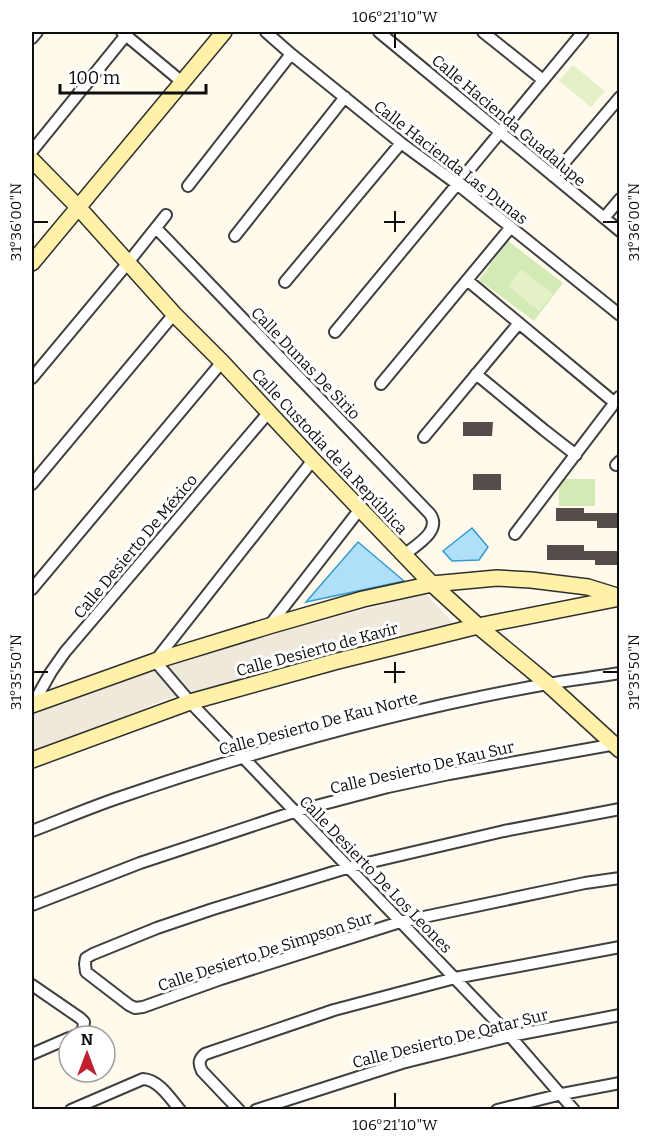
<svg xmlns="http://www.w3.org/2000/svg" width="651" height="1141" viewBox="0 0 651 1141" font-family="Bitter,serif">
  <rect width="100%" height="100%" fill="#fffaec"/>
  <path fill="#d3eab5" d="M508 241 563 283 534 321 479 280Z
    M559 479H595V506H559Z"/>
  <path fill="#e4f1c7" d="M573 65 605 91 591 107 559 81Z
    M521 269 553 294 539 311 508 286Z"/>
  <path fill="#efe9db" d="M425 593 457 627 169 698 32 754V715L181 659Z"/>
  <path fill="#afe0f8" stroke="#349ad1" stroke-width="1.5" d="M472 528 488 547 479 560 452 561 443 551Z
    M358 542 404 581 306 602Z"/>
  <path fill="#554d49" d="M463 422H493L492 436H463Z
    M473 474H501V490H473Z
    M556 508H584V513H620V528H597V521H556Z
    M547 545H584V551H620V565H595V560H547Z"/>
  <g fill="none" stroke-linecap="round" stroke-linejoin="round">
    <g stroke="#404040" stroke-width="14">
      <path id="street" d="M122 32 182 82
        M266 32 291 54 401 143 457 184 620 315
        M379 32 620 231
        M483 32 543 80
        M32 38 37 32
        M32 151 126 35
        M553 176 620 97
        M188 186 291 54
        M604 218 620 199
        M156 228 430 514C442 531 416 545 404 555
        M235 236 345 97
        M467 280 615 403
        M285 282 401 143
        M335 332 583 32
        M476 374 544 430 576 455
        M32 378 127 264 166 215
        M381 384 511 227
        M424 437 519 323
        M313 460 155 661 190 702 510 1036 574 1110
        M616 465 620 461
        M32 484 174 314
        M515 534 619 397
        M32 589 222 362
        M269 626 360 509
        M33 704 51 672 65 652 269 412
        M620 809 504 831 350 867 213 909 157 928 93 954 86 958 85 964 86 972 129 1005 135 1008 143 1007 221 979 400 922 585 883 620 878
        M32 831C61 820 91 807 121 797 260 749 403 710 547 684 571 680 595 677 620 673
        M32 905 140 863 297 811 388 787 449 774 616 744
        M32 985 80 1018 84 1022 83 1030 79 1034 74 1036
        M32 1054 69 1038
        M71 1110 143 1079C159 1080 170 1098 180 1110
        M239 1110 202 1071C198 1063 199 1059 205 1054L334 1010 455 978 620 947
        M256 1110 402 1063 510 1036 620 1015
        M497 1110 562 1094 620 1083"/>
    </g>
    <g stroke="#2f2f2f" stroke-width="18">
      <path id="secondary" d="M32 160 78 207 174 314 222 362 313 460 432 584 478 626 548 684 620 750
        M32 263 224 32
        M32 705 155 661 269 626 363 599 432 584 497 578 531 580 588 587 620 597
        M32 760 190 702 334 662 478 626 620 598"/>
    </g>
    <use href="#street" stroke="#fff" stroke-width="10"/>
    <use href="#secondary" stroke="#fff1a7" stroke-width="15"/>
  </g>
  <path fill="none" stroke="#0d0d0d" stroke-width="2" d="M395 33V48M395 211V232M33 222H48M384 222H405M603 222H618M395 662V683M33 672H48M384 672H405M603 672H618M395 1093V1108"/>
  <g text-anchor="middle" stroke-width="6" stroke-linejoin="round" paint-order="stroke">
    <g font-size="16" fill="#0d0d0d" stroke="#fff">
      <text transform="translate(509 120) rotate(40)" y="6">Calle Hacienda Guadalupe</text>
      <text transform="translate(451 162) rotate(38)" y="6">Calle Hacienda Las Dunas</text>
      <text transform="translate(306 363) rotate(46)" y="6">Calle Dunas De Sirio</text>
      <text transform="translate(330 451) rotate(47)" y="6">Calle Custodia de la República</text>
      <text transform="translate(135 546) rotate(-50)" y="6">Calle Desierto De México</text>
      <text transform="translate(317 649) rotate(-15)" y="6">Calle Desierto de Kavir</text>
      <text transform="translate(318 723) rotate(-15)" y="6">Calle Desierto De Kau Norte</text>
      <text transform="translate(422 767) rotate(-13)" y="6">Calle Desierto De Kau Sur</text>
      <text transform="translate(376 874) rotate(46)" y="6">Calle Desierto De Los Leones</text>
      <text transform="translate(265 951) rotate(-18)" y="6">Calle Desierto De Simpson Sur</text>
      <text transform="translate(450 1038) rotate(-14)" y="6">Calle Desierto De Qatar Sur</text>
    </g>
  </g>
  <rect width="651" height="1141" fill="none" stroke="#ffffff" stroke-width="66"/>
  <g transform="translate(87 1054)"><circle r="28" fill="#ffffff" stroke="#9e9e9e" stroke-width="1.5"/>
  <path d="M0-4.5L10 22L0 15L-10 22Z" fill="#c1202f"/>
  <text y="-9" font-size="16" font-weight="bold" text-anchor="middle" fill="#0d0d0d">N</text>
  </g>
  <path d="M60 84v9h146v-9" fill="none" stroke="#0d0d0d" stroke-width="3"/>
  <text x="69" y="84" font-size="18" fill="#0d0d0d" stroke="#ffffff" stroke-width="4.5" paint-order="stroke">100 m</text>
  <rect x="33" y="33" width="585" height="1075" fill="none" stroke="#0d0d0d" stroke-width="2"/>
  <g font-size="15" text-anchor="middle" fill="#0d0d0d">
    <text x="395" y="22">106°21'10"W</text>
    <text transform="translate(16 222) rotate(-90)" y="5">31°36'00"N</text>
    <text transform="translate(634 222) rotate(-90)" y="5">31°36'00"N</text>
    <text transform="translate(16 672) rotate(-90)" y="5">31°35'50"N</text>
    <text transform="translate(634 672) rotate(-90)" y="5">31°35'50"N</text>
    <text x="395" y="1130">106°21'10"W</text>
  </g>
</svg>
